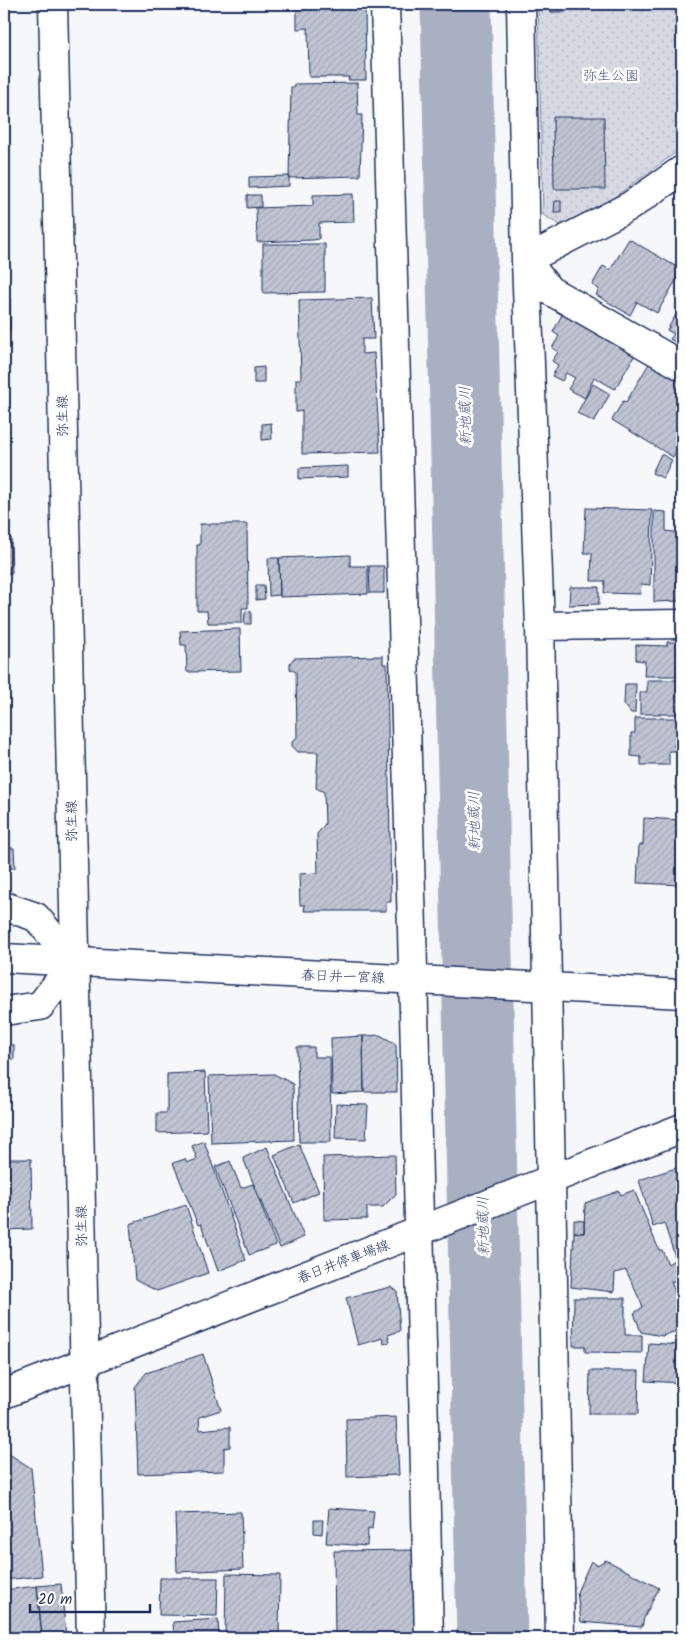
<svg xmlns="http://www.w3.org/2000/svg" width="686" height="1642" viewBox="0 0 686 1642" font-family="Kalam,'Klee One',sans-serif">
  <defs>
    <pattern id="park-dots" width="8" height="8" patternUnits="userSpaceOnUse" patternTransform="scale(1.25)"><rect width="8" height="8" fill="#d6d9e2"/><path d="M2 2h.1M6 6h.1" fill="none" stroke="#b7bbc4" stroke-width="1.8" stroke-linecap="round"/></pattern>
    <pattern id="building-hatch" width="6" height="6" patternUnits="userSpaceOnUse" patternTransform="scale(1.25)"><rect width="6" height="6" fill="#c0c4d3"/><path d="M-1 1l2-2M0 6l6-6M5 7l2-2" fill="none" stroke="#a4a9b8"/></pattern>
  </defs>
  <rect width="100%" height="100%" fill="#f6f7f9"/>
  <filter id="ink" filterUnits="userSpaceOnUse"><feTurbulence type="fractalNoise" baseFrequency=".02" numOctaves="2"/><feDisplacementMap in="SourceGraphic" scale="10" xChannelSelector="R" yChannelSelector="G"/><feConvolveMatrix kernelMatrix="1 2 1 2 8 2 1 2 1" color-interpolation-filters="sRGB"/></filter>
  <g filter="url(#ink)">
    <path fill="url(#park-dots)" stroke="#7884a0" d="M538 4H682V148L609 201 560 225 543 215Z"/>
    <g fill="none" stroke-linecap="round" stroke-linejoin="round">
      <path stroke="#a9b0c1" stroke-width="71" d="M456 4 492 1638"/>
    </g>
    <path fill="url(#building-hatch)" stroke="#1b2f5e" d="M297 4H365L366 80H348L349 77H309L308 28 297 29Z
      M551 4H566V12H551Z
      M357 83 358 115H362L360 176 289 178 291 87H294V84Z
      M553 117H604L605 189H554Z
      M289 176V186L249 188V177Z
      M353 194 354 222 319 223V239L313 240 257 242 256 208 313 206V195Z
      M247 195H261V207L247 208Z
      M555 201H561V212H554Z
      M629 239 682 270 657 313 637 302 630 315 596 295 599 289 592 285 603 266 610 270Z
      M263 244H325V292L263 293Z
      M372 298 374 339H362V354L374 353 380 452 302 454V411L296 412V379H301L299 300Z
      M4 299H10V332H4Z
      M682 304V346L670 339 674 334 667 330Z
      M564 311 636 353 615 389 594 377 585 398 568 389 575 378 566 373 562 381 552 376 558 365 552 361 558 352 552 348 559 336 553 332Z
      M650 362 682 382V441L673 457 612 420 623 401 626 402Z
      M264 367V383H254V368Z
      M593 384 610 394 594 422 577 413Z
      M271 423 272 439 262 440V424Z
      M661 454 672 460 663 478 652 473Z
      M348 466V477L299 479V468Z
      M586 508 652 510 650 585 641 584 640 594 604 593 605 581H591L592 553H584Z
      M654 511 666 512V531L682 533V598L680 601 654 602Z
      M200 524H247L248 608H242V623H208L207 611H197V545H200Z
      M4 538H11L12 573H4Z
      M350 555V566H368V594L280 597 279 558Z
      M268 558H279L280 595 269 596Z
      M369 566H384V593H370Z
      M256 585H264L265 599 256 600Z
      M570 587H599V604L569 605Z
      M251 611V624H244L245 612Z
      M240 629 241 671 187 672 186 645H181L180 631Z
      M667 642H682V676H644L645 661 636 660V645L667 646Z
      M383 656V664H387L391 902H386V911H304L305 905H300L299 874 318 873 317 834 325 824 324 792 316 788 318 752H298L292 746V742L297 737 296 672 290 669V663L294 658Z
      M4 663H6L9 848H14L15 868H4Z
      M647 680H682V714H640V692H647Z
      M625 684H636L635 713H631L624 704Z
      M635 718H682V745H674L675 751H669V765H641V757L631 756V733H635Z
      M644 818 682 820V885L637 883 639 845H643Z
      M380 1035 396 1044 397 1092H364L363 1036Z
      M363 1036 364 1092 332 1094 331 1038Z
      M4 1045H14V1059H4Z
      M297 1047H314V1057H330L331 1142H299Z
      M205 1072 207 1131 157 1133V1113H167V1074Z
      M274 1074 293 1084 294 1140 211 1143 209 1076Z
      M336 1104 368 1105 366 1139 335 1138Z
      M204 1141 246 1260 218 1271 201 1224 198 1225 173 1163 185 1159 187 1163 197 1159 192 1146Z
      M299 1144 319 1192 294 1203 274 1155Z
      M267 1147 304 1237 280 1248 243 1158Z
      M395 1155 396 1194 383 1207H367V1219L324 1220 323 1157Z
      M9 1159H31L32 1229 4 1230V1169H9Z
      M230 1161 241 1188 253 1184 276 1245 249 1255 215 1167Z
      M682 1166V1278L664 1223 653 1227 639 1180Z
      M634 1190 659 1250H662L668 1264 674 1260 680 1279 671 1282 682 1309V1314L678 1316 682 1329 662 1336 641 1332 634 1313 643 1307 626 1270 615 1273 614 1292 571 1287 574 1232 584 1233 585 1203 619 1191 621 1195Z
      M186 1205 208 1273 157 1291 135 1280 130 1224Z
      M574 1220 584 1221V1233L574 1232Z
      M391 1287 397 1291 400 1331 388 1335 390 1342 384 1344 383 1338 358 1345 346 1298Z
      M574 1298H625V1335H642V1353L585 1352V1346H573Z
      M649 1343 682 1345V1383L646 1381Z
      M203 1354 221 1410 199 1417 200 1430 230 1427V1447L224 1448V1471L138 1474 135 1387 146 1373Z
      M590 1371H639L638 1414H589Z
      M396 1417 399 1475 347 1477 346 1419Z
      M9 1454 31 1468 42 1576 4 1580V1456Z
      M329 1508 374 1511 372 1529 368 1528 367 1546 326 1543Z
      M241 1512 243 1569 177 1572 175 1514Z
      M314 1520H323L322 1534 314 1533Z
      M419 1550 420 1638H335L334 1551Z
      M606 1560 659 1588 644 1618 642 1627 581 1622 577 1592 591 1561 597 1565Z
      M226 1574 280 1575 279 1638H225Z
      M160 1578H218L217 1616 159 1615Z
      M61 1584 66 1636 42 1638 37 1586Z
      M37 1586 42 1638H4V1590Z
      M218 1619 219 1638H174L173 1622Z
      M615 1632 682 1633V1638H615Z"/>
    <g fill="none" stroke-linecap="round" stroke-linejoin="round">
      <g stroke="#1b2f5e" stroke-width="31">
        <path id="minor" d="M53 4 91 1638
          M385 4 412 929 429 1638
          M521 4 526 260 540 626 560 1638
          M682 170 630 206 526 260 549 290 682 366
          M540 626 682 624
          M4 906 36 917 74 962 40 1006 4 1011"/>
      </g>
      <g stroke="#1b2f5e" stroke-width="31">
        <path id="major" d="M4 958 682 994
          M4 1394 682 1128"/>
      </g>
      <use href="#minor" stroke="#fff" stroke-width="28"/>
      <use href="#major" stroke="#fff" stroke-width="28"/>
    </g>
  </g>
  <g text-anchor="middle" stroke-width="5" stroke-linejoin="round" paint-order="stroke">
    <g font-size="14" fill="#4a5a7f" stroke="#fff">
      <text x="611" y="80">弥生公園</text>
    </g>
    <g font-size="14" fill="#1b2f5e" stroke="#fff">
      <text transform="translate(62 416) rotate(-91)" y="5">弥生線</text>
      <text transform="translate(71 821) rotate(-91)" y="5">弥生線</text>
      <text transform="translate(343 976) rotate(2)" y="5">春日井一宮線</text>
      <text transform="translate(81 1226) rotate(-91)" y="5">弥生線</text>
      <text transform="translate(343 1261) rotate(-21)" y="5">春日井停車場線</text>
    </g>
    <g font-size="15" font-style="italic" fill="#4d5c81" stroke="#fff">
      <text transform="translate(465 416) rotate(-91)" y="5">新地蔵川</text>
      <text transform="translate(474 821) rotate(-91)" y="5">新地蔵川</text>
      <text transform="translate(483 1226) rotate(-91)" y="5">新地蔵川</text>
    </g>
  </g>
  <rect width="686" height="1642" fill="none" stroke="#fff" stroke-width="20"/>
  <rect x="10" y="10" width="666" height="1622" fill="none" stroke="#1b2f5e" stroke-width="2" filter="url(#ink)"/>
  <path d="M30 1604v8h120v-8" fill="none" stroke="#1b2f5e" stroke-width="2.5"/>
  <text x="38" y="1604" font-size="15" fill="#1b2f5e" stroke="#ffffff" stroke-width="4" paint-order="stroke">20 m</text>
</svg>
